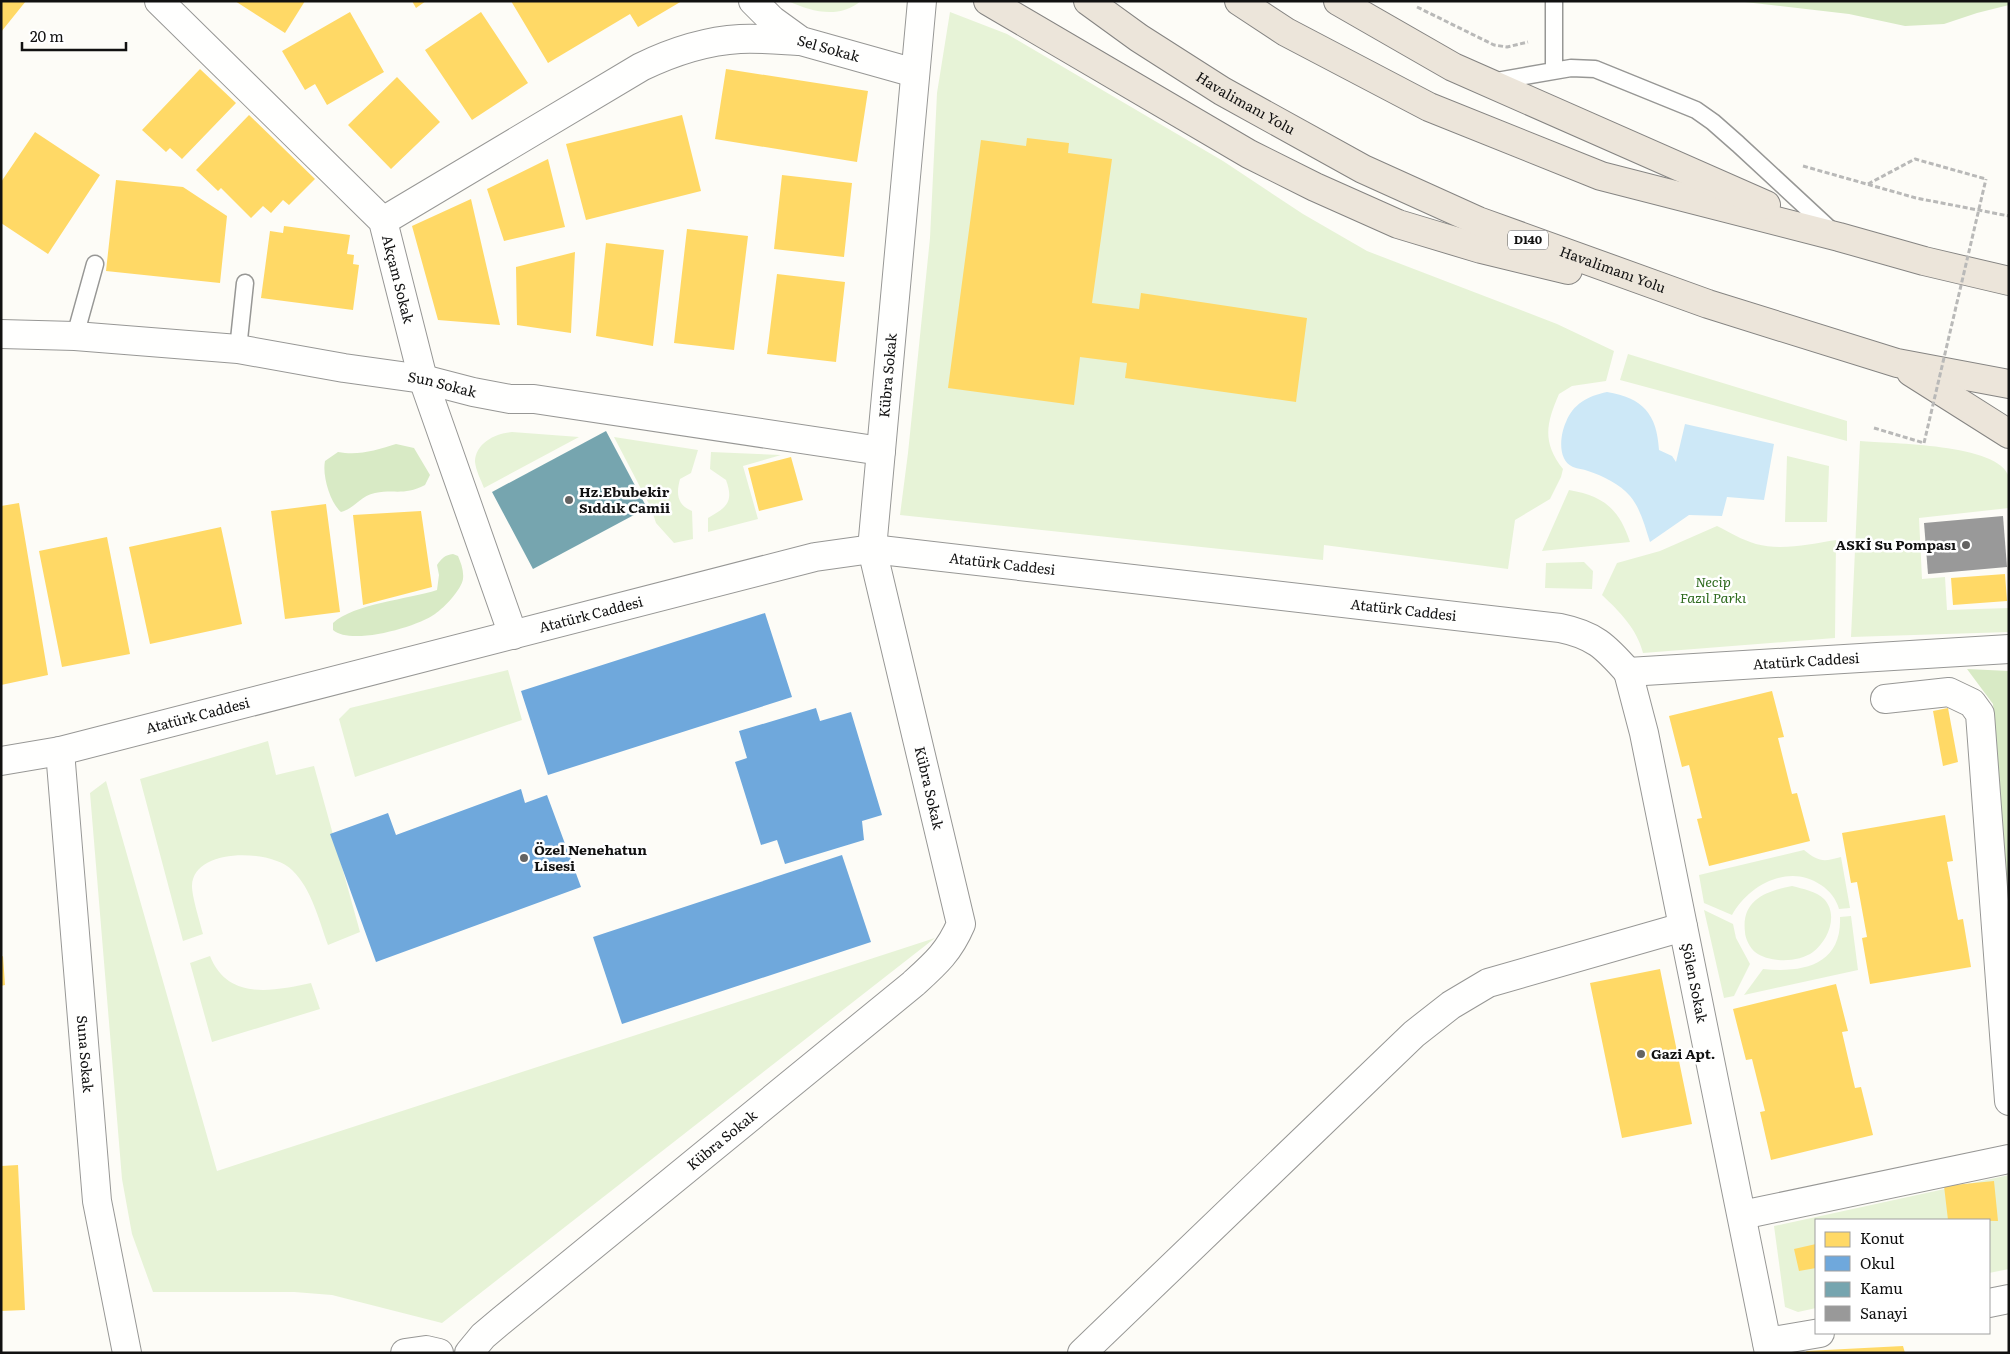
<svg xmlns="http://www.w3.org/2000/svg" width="2010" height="1354" viewBox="0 0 2010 1354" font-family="Literata,serif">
  <rect width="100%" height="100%" fill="#fdfcf7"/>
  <path fill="#e7f3d7" d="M788 1H861C839 19 812 12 788 1Z
    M950 12 1007 34 1223 161 1303 214 1367 251 1557 324 1614 351 1606 381 1572 386 1559 394C1546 424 1542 442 1563 469L1561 477 1550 499 1515 520 1508 569 1324 545 1323 560 900 515 908 453 930 238 937 93Z
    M1628 354 1847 421V441L1620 380Z
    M512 432 579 437 484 488C481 480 476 471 475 462 475 443 496 433 512 432Z
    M614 437 698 450 691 473 680 479C676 494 677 505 692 511L693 539 674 543 656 523 651 508Z
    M1860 441C1890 444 1999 443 2009 477 2010 486 2009 499 2009 508L1919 518 1922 579 1945 577 1947 610 2009 608V632L1851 637Z
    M711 452 781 455 743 466 758 519 708 532V518C727 507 734 502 726 480L710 469Z
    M1787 456 1829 466 1827 522H1785Z
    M1569 490C1604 496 1619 509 1630 542L1542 551Z
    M1717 526C1729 532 1742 540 1756 544 1781 551 1811 544 1836 540L1835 638 1643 653C1637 629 1620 612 1602 595L1617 563 1660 551Z
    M1584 562 1593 571 1592 589 1545 588 1546 563Z
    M508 670 522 720 355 777 339 719 350 708Z
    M268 741 276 775 314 766 360 932 328 945C319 921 312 889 292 870 271 849 193 847 192 886 192 897 200 922 203 934L183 941 140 779Z
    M106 781 217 1171 935 938 442 1323 332 1295 294 1292H153L132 1234 122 1179 90 793Z
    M1804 850C1819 862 1823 862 1841 857L1850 908 1839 909C1836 899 1830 891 1821 885 1790 863 1749 884 1732 915L1704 903 1699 875Z
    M1792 886C1803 889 1816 891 1824 899 1839 915 1828 941 1813 952 1798 963 1769 963 1755 952 1750 948 1745 938 1745 932 1741 900 1766 891 1792 886Z
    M1704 910 1733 924 1736 938 1750 964 1734 996 1724 998Z
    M1851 916 1858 970 1744 995 1763 969C1803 973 1842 965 1840 917Z
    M210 956C228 1001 273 991 311 983L320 1009 212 1042 190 963Z
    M2009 1175V1269L1989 1273V1220H1816V1308L1798 1312 1785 1307 1774 1226Z"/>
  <path fill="#d8eac5" d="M1736 1H2009V5L1977 13 1944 24 1905 26 1849 14Z
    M396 444 414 448 430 475 425 485C404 496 395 489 375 493 360 496 354 509 341 512 330 503 322 475 325 461L338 452C359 456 376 450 396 444Z
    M453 554 458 556C461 563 464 571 463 579 461 590 445 607 435 614 417 627 351 646 333 630V623C353 604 409 599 437 590L439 575 437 565C442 558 445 555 453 554Z
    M1967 669 2009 671V948L1993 704Z"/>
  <path fill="#cde8f7" d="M1607 392C1643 398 1657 414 1659 450L1672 456 1676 462 1685 424 1774 444 1764 500 1727 497 1722 516 1689 515 1650 542C1645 527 1641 509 1630 496 1620 484 1603 476 1588 471 1583 469 1578 469 1573 467 1557 460 1560 435 1566 422 1573 404 1588 396 1607 392Z"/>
  <path fill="#ffd966" d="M1 1H26L1 32Z
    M235 1H305L285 33Z
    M412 1H426L416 8Z
    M511 1H682L638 27 630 14 548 63Z
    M350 12 384 72 327 105 315 84 305 90 282 51Z
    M481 12 528 83 472 120 425 50Z
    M200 69 236 103 182 159 170 148 166 152 142 130Z
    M726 69 868 91 857 162 715 139Z
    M397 77 440 122 391 169 348 125Z
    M249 115 315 179 289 205 283 200 271 213 263 206 251 218 221 188 218 191 196 170Z
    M682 115 701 191 586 220 566 144Z
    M35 132 100 175 48 254 1 223V182Z
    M1027 138 1069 143 1068 153 1112 159 1092 303 1139 309 1141 293 1307 318 1296 402 1125 378 1127 363 1080 357 1074 405 948 388 981 140 1026 146Z
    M548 159 565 227 504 241 487 189Z
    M782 175 852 183 844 257 774 249Z
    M116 180 183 187 227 216 220 283 106 271Z
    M471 199 500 325 438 320 412 226Z
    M284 226 350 235 347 254 354 255 353 264 359 265 353 310 261 298 270 231 283 233Z
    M687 229 748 236 734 350 674 343Z
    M606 243 664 250 653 346 596 336Z
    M575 252 571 333 517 325 516 267Z
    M777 274 845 282 836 362 767 354Z
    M791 457 803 500 759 511 748 468Z
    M19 503 48 675 1 685V506Z
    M326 504 340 612 285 619 271 511Z
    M421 511 432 587 363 605 353 515Z
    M221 527 242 624 150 644 129 547Z
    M107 537 130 654 62 667 39 551Z
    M2005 574 2007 601 1953 605 1951 578Z
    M1772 691 1784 737 1778 738 1792 794 1797 793 1810 841 1709 866 1697 819 1702 818 1689 765 1682 767 1669 716Z
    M1948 708 1958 762 1943 766 1933 711Z
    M1945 815 1953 861 1947 862 1958 920 1963 919 1971 967 1870 984 1862 938 1867 937 1857 882 1851 883 1842 833Z
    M3 956 5 985 1 986V957Z
    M1660 969 1692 1124 1622 1138 1590 983Z
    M1836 984 1848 1031 1842 1032 1855 1088 1861 1087 1873 1135 1771 1160 1760 1112 1765 1111 1752 1059 1746 1060 1733 1009Z
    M18 1165 25 1310 1 1311V1166Z
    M1994 1181 1998 1221 1948 1220 1944 1186Z
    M1816 1244V1268L1799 1271 1794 1249Z
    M1903 1346 1905 1353H1807L1806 1351Z"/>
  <path fill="#6fa8dc" d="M765 613 792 697 548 775 521 691Z
    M816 708 820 721 851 712 882 815 862 821 864 840 785 864 777 840 761 845 735 762 747 758 739 731Z
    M521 789 525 803 547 795 581 887 376 962 330 834 388 813 396 835Z
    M842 855 871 942 622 1024 593 937Z"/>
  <path fill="#76a5af" d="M606 431 647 508 533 569 492 492Z"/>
  <path fill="#999" d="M2003 516 2007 567 1928 574 1924 523Z"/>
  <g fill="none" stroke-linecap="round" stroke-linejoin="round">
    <g stroke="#979795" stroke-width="19">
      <path id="service" d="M1554 1V70
        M1491 82 1571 68 1595 69 1696 110 1713 122 1738 144 1833 232
        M75 336 95 264
        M238 349 245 283"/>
    </g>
    <g stroke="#979795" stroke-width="30">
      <g id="minor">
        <path id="s1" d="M159 1 383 221 423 379 513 635"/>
        <path id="s2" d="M753 1 772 20 801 41 915 73"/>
        <path d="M383 221 641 67C672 52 704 41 740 39 760 38 781 40 801 41"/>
        <path id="s3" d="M1 334 75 336 238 349 344 368 423 379 473 392 510 399H534L881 451"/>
        <path id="s4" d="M1628 672 1644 733 1769 1353"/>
        <path d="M1885 699 1949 692 1972 703 1980 714 2009 1101"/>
        <path id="s5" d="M60 751 97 1201 127 1353"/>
        <path d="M1742 1215 2009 1159"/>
        <path d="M1989 1303 2009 1299"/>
        <path d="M1767 1342 1820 1333"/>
        <path d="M405 1353 426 1350 439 1353"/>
        <path id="s6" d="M469 1353 483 1336 502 1320 913 984C935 964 949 952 961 924L872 549 922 1"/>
        <path d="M1082 1353 1414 1034 1451 1005 1488 983 1683 927"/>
      </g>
    </g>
    <g stroke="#979795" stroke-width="30">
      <g id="tertiary">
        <path id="s7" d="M1 761 60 751 815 557 872 549 1560 628C1594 635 1605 646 1628 672L2009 649"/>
      </g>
    </g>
    <g stroke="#858482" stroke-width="30">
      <g id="trunk">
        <path d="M988 1 1249 154 1315 187 1398 224 1481 249 1568 270"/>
        <path id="s8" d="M1088 1 1139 38 1222 91 1363 169 1478 221 1708 304 1897 363 2009 384"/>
        <path d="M1239 1 1286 32 1429 107 1601 176 1839 237 1924 261 2009 281"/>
        <path d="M1338 1 1453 67 1766 205"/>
        <path d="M1911 372 2009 434"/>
      </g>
    </g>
    <path stroke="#b9b9b8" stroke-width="3" stroke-dasharray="5 2.5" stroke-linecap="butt" d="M1417 7 1494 45 1507 47 1528 42
      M1803 166 1916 198 2009 216
      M1868 184 1915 159 1986 179
      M1874 428 1924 443"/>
    <use href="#service" stroke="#fffffe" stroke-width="16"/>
    <use href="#minor" stroke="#fffffe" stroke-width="28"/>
    <use href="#tertiary" stroke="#fffffe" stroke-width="28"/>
    <use href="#trunk" stroke="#ece5da" stroke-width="28"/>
    <path stroke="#b9b9b8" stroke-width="3" stroke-dasharray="5 2.5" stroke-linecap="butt" d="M1924 443 1986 179"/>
  </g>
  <g fill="#646362" stroke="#fff" stroke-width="2">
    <circle cx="569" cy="500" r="5"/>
    <circle cx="1966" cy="545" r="5"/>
    <circle cx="524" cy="858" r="5"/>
    <circle cx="1641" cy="1054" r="5"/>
  </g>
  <g text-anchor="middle" stroke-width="5" stroke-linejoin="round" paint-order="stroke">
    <rect fill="#fff" stroke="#585858" stroke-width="1" x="1508" y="230.5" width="40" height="19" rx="4"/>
    <g font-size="12" font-weight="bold" fill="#111">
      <text x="1528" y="244">D140</text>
    </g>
    <g font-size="14" fill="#111" stroke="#fff">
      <text dy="5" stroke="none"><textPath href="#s2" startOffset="91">Sel Sokak</textPath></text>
      <text dy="5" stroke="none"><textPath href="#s8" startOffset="188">Havalimanı Yolu</textPath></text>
      <text dy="5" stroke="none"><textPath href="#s8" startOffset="592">Havalimanı Yolu</textPath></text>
      <text dy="5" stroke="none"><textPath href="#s1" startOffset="374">Akçam Sokak</textPath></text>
      <text dy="5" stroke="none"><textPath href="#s6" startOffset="1215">Kübra Sokak</textPath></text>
      <text dy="5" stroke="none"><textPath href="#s3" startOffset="445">Sun Sokak</textPath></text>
      <text dy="5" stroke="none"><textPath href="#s7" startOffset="1028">Atatürk Caddesi</textPath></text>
      <text dy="5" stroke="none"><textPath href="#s7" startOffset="1432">Atatürk Caddesi</textPath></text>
      <text dy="5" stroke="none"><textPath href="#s7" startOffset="608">Atatürk Caddesi</textPath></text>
      <text dy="5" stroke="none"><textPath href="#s7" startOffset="1851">Atatürk Caddesi</textPath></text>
      <text dy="5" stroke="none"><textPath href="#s7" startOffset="202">Atatürk Caddesi</textPath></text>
      <text transform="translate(929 788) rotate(77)" y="5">Kübra Sokak</text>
      <text dy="5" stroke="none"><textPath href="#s4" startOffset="318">Şölen Sokak</textPath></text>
      <text dy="5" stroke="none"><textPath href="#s5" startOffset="304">Suna Sokak</textPath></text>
      <text dy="5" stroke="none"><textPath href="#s6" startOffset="331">Kübra Sokak</textPath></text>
    </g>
    <g font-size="14" font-weight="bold" fill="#111" stroke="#fff" text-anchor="start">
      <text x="579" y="497">Hz.Ebubekir<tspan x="579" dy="16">Sıddık Camii</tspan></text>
      <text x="1956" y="550" text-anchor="end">ASKİ Su Pompası</text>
      <text x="534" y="855">Özel Nenehatun<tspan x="534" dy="16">Lisesi</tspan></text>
      <text x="1651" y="1059">Gazi Apt.</text>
    </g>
    <g font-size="14" font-style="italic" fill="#2f6b1f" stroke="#fff">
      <text x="1713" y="587">Necip<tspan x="1713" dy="16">Fazıl Parkı</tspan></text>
    </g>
  </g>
  <rect width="2010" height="1354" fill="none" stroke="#111111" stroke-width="5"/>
  <rect x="1815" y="1219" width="175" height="115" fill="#ffffff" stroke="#a0a0a0"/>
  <rect x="1825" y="1232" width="25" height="15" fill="#ffd966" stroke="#a0a0a0"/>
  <text x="1860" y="1244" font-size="15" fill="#111111">Konut</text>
  <rect x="1825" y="1256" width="25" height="15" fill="#6fa8dc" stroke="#a0a0a0"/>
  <text x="1860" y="1269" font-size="15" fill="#111111">Okul</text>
  <rect x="1825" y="1282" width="25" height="15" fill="#76a5af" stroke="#a0a0a0"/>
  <text x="1860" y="1294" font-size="15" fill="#111111">Kamu</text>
  <rect x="1825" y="1306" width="25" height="15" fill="#999999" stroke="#a0a0a0"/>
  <text x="1860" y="1319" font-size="15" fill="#111111">Sanayi</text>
  <path d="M22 42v8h104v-8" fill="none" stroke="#111111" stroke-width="2.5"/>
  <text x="30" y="42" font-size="15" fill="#111111" stroke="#ffffff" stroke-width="4" paint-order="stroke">20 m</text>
</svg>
